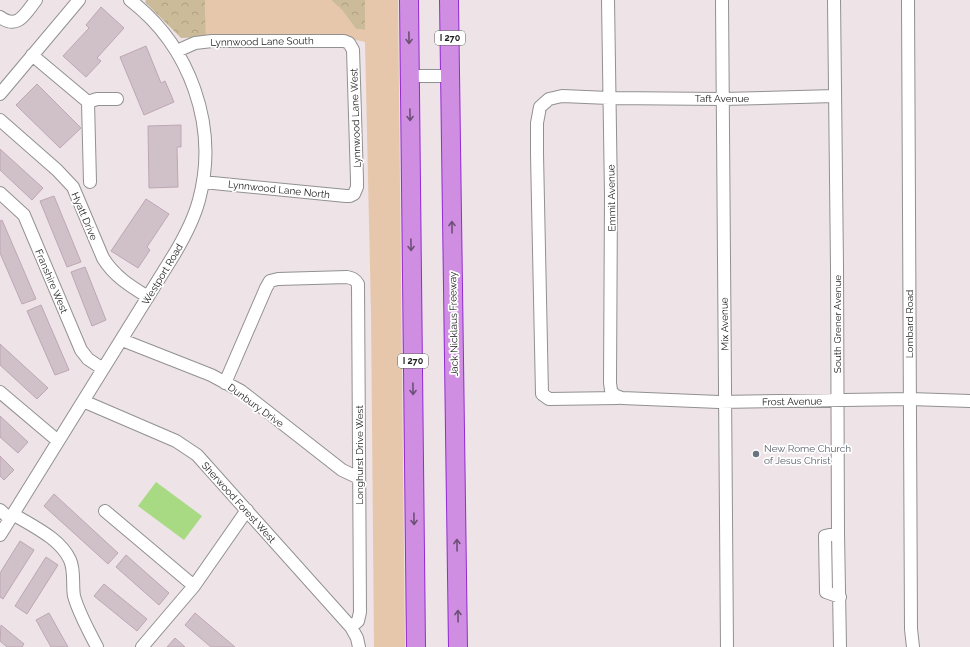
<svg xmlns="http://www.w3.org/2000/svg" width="970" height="647" viewBox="0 0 970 647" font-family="Raleway,sans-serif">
  <defs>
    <pattern id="forest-crowns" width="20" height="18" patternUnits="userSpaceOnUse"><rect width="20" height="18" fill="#cbbb99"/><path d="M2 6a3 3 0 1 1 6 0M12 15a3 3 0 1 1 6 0" fill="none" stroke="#aea083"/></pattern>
  </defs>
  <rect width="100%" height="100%" fill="#eee3e7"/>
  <path fill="#e6c7ab" d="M205 0H331L342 10 356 29 365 30V0H398L405 647H374L371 313 365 42 348 38 206 37Z"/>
  <path fill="url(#forest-crowns)" d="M146 0H205L206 37 181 38 145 2Z
    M331 0H365V30L356 29 342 10Z"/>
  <path fill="#a8da84" d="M156 482 202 516 184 540 138 506Z"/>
  <path fill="#d0c1c9" stroke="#bea6b5" d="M101 7 124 28 97 58 101 61 86 77 63 56 89 28 86 25Z
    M146 46 161 83 165 81 174 102 144 115 120 57Z
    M37 84 81 128 60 148 16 105Z
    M181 125V147H177L178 187 149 188 148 126Z
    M0 149 43 188 32 200 0 170Z
    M54 196 81 262 67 267 40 201Z
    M146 199 169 214 147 247 150 250 138 268 111 251Z
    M2 220 36 299 22 304 0 253V221Z
    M85 267 106 320 92 326 71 272Z
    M41 305 69 370 55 375 27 311Z
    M0 344 48 388 37 399 0 365Z
    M0 416 28 442 18 453 0 437Z
    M0 456 14 470 4 480 0 476Z
    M54 494 118 553 108 564 44 506Z
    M20 541 34 550 3 599 0 597V573Z
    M126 555 169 593 159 605 116 567Z
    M46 557 58 565 27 614 15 606Z
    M104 584 147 619 137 631 94 596Z
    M49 613 68 647H51L36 620Z
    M195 613 235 647H211L185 625Z
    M1 625 24 644 22 647H7L0 641Z
    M175 638 185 647H167Z"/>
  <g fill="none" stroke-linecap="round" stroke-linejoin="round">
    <g stroke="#919191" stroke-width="14">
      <path id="minor" d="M608 0 611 196 610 383 611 390 614 395 622 398 719 402 910 399 970 401
        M722 0 727 647
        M834 0 837 267 838 533 840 647
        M908 0 911 629 913 647
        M0 17C18 30 25 14 36 0
        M177 51 195 43 212 41H344L349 43 353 50 357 180V187L354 194 350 196H346L203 182
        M32 55 88 102 90 182
        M410 76H451
        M0 94 79 0
        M88 102 97 99H117
        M0 120 57 170 73 187 103 258C114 276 130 286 148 297
        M0 193 24 215 81 350 88 359 103 369
        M122 340 211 375 241 391 342 470 359 478
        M225 383 266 288 270 281 278 279 347 277C352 278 355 279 358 284L360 612 358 621 351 627
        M0 392 58 441
        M618 398 549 399 542 394 537 154V123L540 107 549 99 562 96 609 98 723 99 835 96
        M83 401 176 441 197 455 351 627 357 638 359 647
        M0 510 10 519
        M105 511 194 586
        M13 514C32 526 60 538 70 560 75 571 72 585 74 596 79 614 89 631 97 647
        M838 533 825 536 826 592 840 597
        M0 535 175 253C185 236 194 219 199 200 219 126 190 46 130 0
        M142 647 194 586 247 510"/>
    </g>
    <g stroke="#922cd0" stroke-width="20">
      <path id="highway" d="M409 0 416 647
        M449 0 458 647"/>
    </g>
    <use href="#minor" stroke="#fff" stroke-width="12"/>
    <use href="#highway" stroke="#cf8ee2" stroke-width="18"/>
  </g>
  <defs><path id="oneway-shaft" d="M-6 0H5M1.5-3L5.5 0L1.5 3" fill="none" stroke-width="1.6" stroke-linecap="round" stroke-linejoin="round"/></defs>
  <g stroke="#6d5076">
    <use href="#oneway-shaft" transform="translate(409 38) rotate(89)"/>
    <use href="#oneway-shaft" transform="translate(410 115) rotate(89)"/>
    <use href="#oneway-shaft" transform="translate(452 227) rotate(-91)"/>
    <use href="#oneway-shaft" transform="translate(411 245) rotate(89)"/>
    <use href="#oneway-shaft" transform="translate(413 389) rotate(89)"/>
    <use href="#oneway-shaft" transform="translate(414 519) rotate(89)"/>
    <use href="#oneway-shaft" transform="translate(457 545) rotate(-91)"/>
    <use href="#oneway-shaft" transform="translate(458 616) rotate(-91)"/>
  </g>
  <circle fill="#6b7280" stroke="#fff" stroke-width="1.5" cx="756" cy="454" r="4"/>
  <g text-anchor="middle" stroke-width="3.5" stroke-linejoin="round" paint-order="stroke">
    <g fill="#fff" stroke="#616161" stroke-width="1">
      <rect x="435" y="31" width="30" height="14" rx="3"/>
      <rect x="398" y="354" width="30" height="14" rx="3"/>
    </g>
    <g font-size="9" font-weight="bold" fill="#1d1d1d">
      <text x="450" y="41">I 270</text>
      <text x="413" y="364">I 270</text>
    </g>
    <g font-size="10" fill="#1d1d1d" stroke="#fff">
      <text transform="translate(262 41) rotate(-1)" y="4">Lynnwood Lane South</text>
      <text x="722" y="102">Taft Avenue</text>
      <text transform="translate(355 118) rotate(-92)" y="4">Lynnwood Lane West</text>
      <text transform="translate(279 189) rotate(6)" y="4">Lynnwood Lane North</text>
      <text transform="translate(611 198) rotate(-91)" y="4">Emmit Avenue</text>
      <text transform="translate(85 216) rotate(67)" y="4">Hyatt Drive</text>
      <text transform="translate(162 274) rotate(-59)" y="4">Westport Road</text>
      <text transform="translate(52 281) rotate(67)" y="4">Franshire West</text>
      <text transform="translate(453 324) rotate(-91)" y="4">Jack Nicklaus Freeway</text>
      <text transform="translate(724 324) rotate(-91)" y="4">Mix Avenue</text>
      <text transform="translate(837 324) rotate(-90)" y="4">South Grener Avenue</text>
      <text transform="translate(909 324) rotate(-90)" y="4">Lombard Road</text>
      <text transform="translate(792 401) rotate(-1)" y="4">Frost Avenue</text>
      <text transform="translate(256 405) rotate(36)" y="4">Dunbury Drive</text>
      <text transform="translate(359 455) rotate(-90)" y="4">Longhurst Drive West</text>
      <text transform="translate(239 502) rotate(48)" y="4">Sherwood Forest West</text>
    </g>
    <g font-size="10" fill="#5b616d" stroke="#fff" text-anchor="start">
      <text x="764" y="452">New Rome Church<tspan x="764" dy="12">of Jesus Christ</tspan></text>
    </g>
  </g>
</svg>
